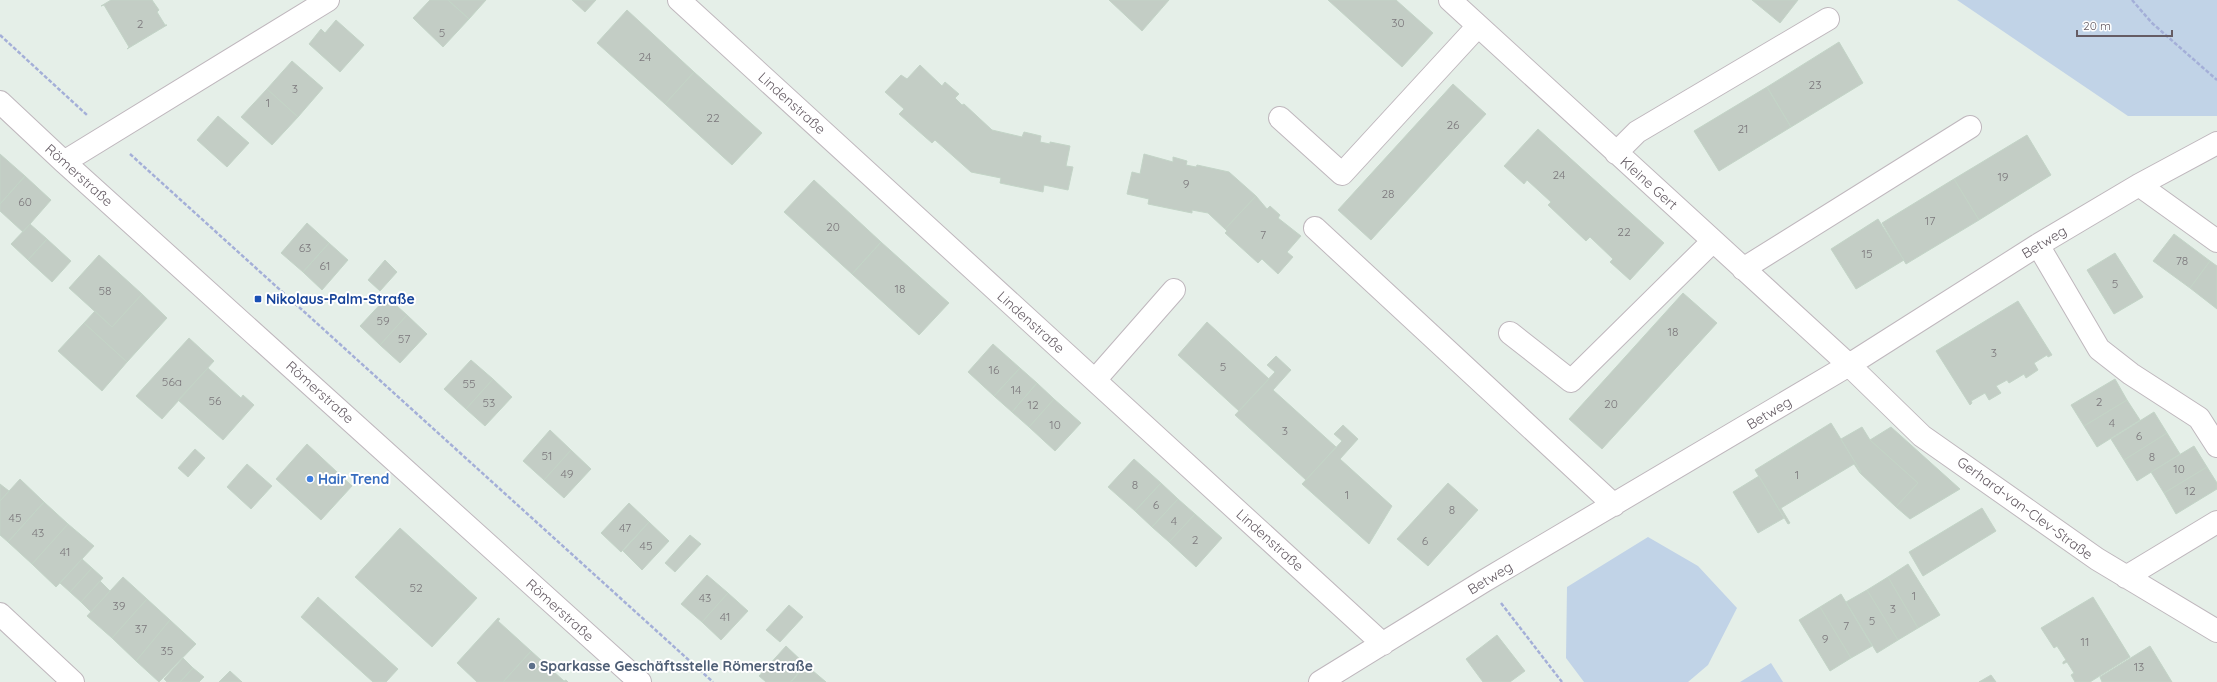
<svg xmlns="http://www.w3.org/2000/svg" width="2217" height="682" viewBox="0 0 2217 682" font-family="Quicksand,sans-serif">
  <rect width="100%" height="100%" fill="#e5efe8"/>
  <path fill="#c1d3e7" d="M1957 0H2217V116H2128Z
    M1648 537 1698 566 1737 608 1708 665 1688 682H1584L1566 658 1567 587Z
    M1771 663 1783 682H1740Z"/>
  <path fill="#c3cdc5" stroke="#c3d4c7" d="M111 0H152L159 10 157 12 165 25H167L127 49 129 47 104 5 101 6Z
    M430 0H448L469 19 443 47 413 18Z
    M448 0H486L469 19Z
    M572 0H596L585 12Z
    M1109 0H1169L1142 31Z
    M1328 0H1396L1433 33 1402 67Z
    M1752 0H1798L1780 23Z
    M627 10 694 72 665 104 597 43Z
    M336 20 364 45 340 72 309 44 321 29 325 33Z
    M1839 42 1863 83 1791 127 1767 87Z
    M292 61 323 88 298 117 267 89Z
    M920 65 942 86 945 82 959 94 955 98 962 105 964 104 992 130 1022 137 1024 132 1041 136 1040 142 1050 144V142L1070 146 1066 166 1073 167 1068 190 1044 185 1043 192 1000 183 1001 178 971 172 935 140 932 143 899 114 904 109 885 92 901 75 907 79Z
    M694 72 762 133 732 165 665 104Z
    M1453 84 1486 114 1371 240 1338 210Z
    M1767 87 1791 127 1719 171 1694 131Z
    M267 89 298 117 272 145 241 117Z
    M218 116 249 143 227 167 197 140Z
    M1538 129 1664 243 1630 280 1610 262 1613 259 1590 237 1586 241 1548 205 1551 202 1527 180 1524 184 1504 166Z
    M2027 135 2051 175 1979 220 1954 179Z
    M0 154 25 176 0 204Z
    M1144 154 1173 162V157L1187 161 1186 165 1196 167 1197 165 1229 172 1256 196 1225 229 1208 213 1192 210V213L1148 204 1149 199 1127 194 1132 172 1140 174Z
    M25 176 51 200 23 232 0 211V204Z
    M1954 179 1979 220 1906 264 1882 223Z
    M814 180 881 242 852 274 784 212Z
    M1256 196 1267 209 1270 206 1280 215 1278 218 1301 236 1287 252 1293 257 1278 274 1262 259 1258 263 1225 233 1227 231 1225 229Z
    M1878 219 1904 260 1856 289 1831 249Z
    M307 223 329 243 303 272 281 253Z
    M30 224 47 239 28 260 11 244Z
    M2174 234 2210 261 2190 288 2153 261Z
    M47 239 71 261 52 282 28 260Z
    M881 242 949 303 919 335 852 274Z
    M329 243 348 260 322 290 303 272Z
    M2115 253 2143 297 2114 314 2087 270Z
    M99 255 142 294 112 327 69 288Z
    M385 260 397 272 380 291 368 280Z
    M2210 261 2217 266V309L2190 288Z
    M1683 293 1717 323 1602 449 1569 419Z
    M142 294 167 318 127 362 84 323 95 311 112 327Z
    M387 297 407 315 380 345 360 326Z
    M2018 301 2052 355 2048 357 2047 355 2034 363 2038 370 2026 378 2024 374 2009 383 2007 380 1996 386 2001 393 1989 400 1985 393 1971 401 1972 403 1970 405 1936 351Z
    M407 315 427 334 400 363 380 345Z
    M1207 322 1269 379 1239 411 1178 355Z
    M84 323 127 362 102 391 58 351Z
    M189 338 214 361 162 419 136 396Z
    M993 344 1020 368 994 396 968 372Z
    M1276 356 1291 370 1273 390 1336 447 1306 480 1235 415 1275 372 1267 365Z
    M471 360 493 379 466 409 444 389Z
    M208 368 241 398 243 395 254 405 223 440 178 400Z
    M1020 368 1037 383 1012 412 994 396Z
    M493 379 512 397 485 426 466 409Z
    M2115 379 2127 400 2084 426 2071 405Z
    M1037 383 1054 399 1029 427 1012 412Z
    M1054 399 1081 423 1055 451 1029 427Z
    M2127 400 2140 420 2097 447 2084 426Z
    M2154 412 2167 433 2124 460 2111 439Z
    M1831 423 1861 472 1860 473 1854 464 1781 508 1790 523 1788 524 1755 470Z
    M1343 425 1358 439 1340 459 1392 506 1369 544 1302 484 1342 441 1334 434Z
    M1862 427 1870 440 1918 483 1896 507 1860 473 1861 472 1841 439Z
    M1891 427 1960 489 1910 519 1896 507 1918 483 1870 440Z
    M550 430 571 450 544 480 523 461Z
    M2167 433 2180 454 2137 481 2124 460Z
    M307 444 352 486 321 520 276 479Z
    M2194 446 2207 467 2164 493 2151 472Z
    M195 449 205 458 188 477 178 468Z
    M571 450 591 469 564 498 544 480Z
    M1134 459 1161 483 1135 511 1108 487Z
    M247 464 272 486 251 509 227 487Z
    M2207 467 2217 483V489L2176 514 2164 493Z
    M1759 476 1784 518 1758 533 1733 492Z
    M20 479 44 502 8 542 0 535V501Z
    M1161 483 1178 499 1152 527 1135 511Z
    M1448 483 1478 510 1428 566 1397 539Z
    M0 484 9 491 0 501Z
    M1178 499 1195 514 1169 542 1152 527Z
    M44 502 68 524 32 564 8 542Z
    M629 503 649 522 621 552 601 533Z
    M1982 508 1996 531 1923 576 1909 552Z
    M1195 514 1222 538 1196 567 1169 542Z
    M649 522 669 541 642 570 623 551Z
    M68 524 94 546 56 587 32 564Z
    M400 528 477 598 432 647 355 577Z
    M690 535 701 544 675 572 665 563Z
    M82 559 92 568 70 592 60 583Z
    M1908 564 1940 615 1918 628 1888 577Z
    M92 568 103 578 81 602 70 592Z
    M707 575 728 593 702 622 681 604Z
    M123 577 147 599 112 638 87 616Z
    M1888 577 1918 628 1898 640 1867 590Z
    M100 581 110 591 91 612 81 602Z
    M1867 590 1898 640 1877 653 1846 602Z
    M728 593 748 611 721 640 702 622Z
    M1841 594 1872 646 1851 658 1820 607Z
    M318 597 398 669 386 682H373L301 617Z
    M2093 597 2130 657 2090 682H2075L2071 675 2074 673 2067 662 2063 664V662L2066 660 2057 646 2054 648 2041 628Z
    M147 599 170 620 136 661 112 638Z
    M789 605 803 617 780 642 766 630Z
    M1820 607 1851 658 1830 671 1799 620Z
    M498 618 500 619 498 621 531 651 503 682H477L457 663Z
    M170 620 196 644 159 682 136 661Z
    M1497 635 1525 671 1510 682H1483L1466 659Z
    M786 646 806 665 790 682H766L759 676Z
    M2150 646 2172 682H2102L2100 677Z
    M531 651 564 681 566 680 568 682H503Z
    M183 658 193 668 180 682H167L164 679Z
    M806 665 826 682H791Z
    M193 668 204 677 199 682H180Z
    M230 671 242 682H219Z
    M1991 675 1996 682H1979Z"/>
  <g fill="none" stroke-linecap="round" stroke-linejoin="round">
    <g stroke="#bfb7bd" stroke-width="24">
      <path id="minor" d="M679 0 1383 644
        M1450 0 1849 365 1922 436 2097 559 2217 631
        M0 102 64 162 640 682
        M1280 118 1342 174 1478 26
        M1616 153 1637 132 1828 19
        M64 162 328 0
        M2139 185 2217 241
        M1315 228 1614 505
        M2038 245 2099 349 2131 374 2199 418 2217 446
        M1743 269 1970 127
        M1510 333 1571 381 1713 241
        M1095 380 1174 290
        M2126 577 2217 522
        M0 614 73 682
        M1320 682 1484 581 1849 365 2038 245 2139 185 2217 143"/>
    </g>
    <path stroke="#a4afd8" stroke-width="2.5" stroke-dasharray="4 2" stroke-linecap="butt" d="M2132 0 2152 23 2217 80
      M0 35 87 115
      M130 154 713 682
      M1501 603 1562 682"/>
    <use href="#minor" stroke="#fff" stroke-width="22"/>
  </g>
  <rect fill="#1a4fb4" stroke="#fff" stroke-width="1.5" x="254" y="295" width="8" height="8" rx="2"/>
  <circle fill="#3f7fe0" stroke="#fff" stroke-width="1.5" cx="310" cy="479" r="4"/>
  <circle fill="#5c6f8a" stroke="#fff" stroke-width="1.5" cx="532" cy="666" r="4"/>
  <g text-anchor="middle" stroke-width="4" stroke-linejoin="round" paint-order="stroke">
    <g font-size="12" fill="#7c787c">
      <text x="1398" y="27">30</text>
      <text x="140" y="28">2</text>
      <text x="442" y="37">5</text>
      <text x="645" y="61">24</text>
      <text x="1815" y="89">23</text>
      <text x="295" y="93">3</text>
      <text x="268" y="107">1</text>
      <text x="713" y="122">22</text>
      <text x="1453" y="129">26</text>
      <text x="1743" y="133">21</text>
      <text x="1559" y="179">24</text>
      <text x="2003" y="181">19</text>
      <text x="1186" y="188">9</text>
      <text x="1388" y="198">28</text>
      <text x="25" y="206">60</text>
      <text x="1930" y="225">17</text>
      <text x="833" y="231">20</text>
      <text x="1624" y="236">22</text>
      <text x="1263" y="239">7</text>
      <text x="305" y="252">63</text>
      <text x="1867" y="258">15</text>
      <text x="2182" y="265">78</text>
      <text x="325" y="270">61</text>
      <text x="2115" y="288">5</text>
      <text x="900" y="293">18</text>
      <text x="105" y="295">58</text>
      <text x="383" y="325">59</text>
      <text x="1673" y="336">18</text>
      <text x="404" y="343">57</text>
      <text x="1994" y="357">3</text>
      <text x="1223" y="371">5</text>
      <text x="994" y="374">16</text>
      <text x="172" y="386">56a</text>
      <text x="469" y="388">55</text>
      <text x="1016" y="394">14</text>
      <text x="215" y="405">56</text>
      <text x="2099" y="406">2</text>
      <text x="489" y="407">53</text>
      <text x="1611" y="408">20</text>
      <text x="1033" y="409">12</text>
      <text x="2112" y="427">4</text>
      <text x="1055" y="429">10</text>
      <text x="1285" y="435">3</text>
      <text x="2139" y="440">6</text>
      <text x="547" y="460">51</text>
      <text x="2152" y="461">8</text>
      <text x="2179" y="473">10</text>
      <text x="567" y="478">49</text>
      <text x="1797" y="479">1</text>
      <text x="1135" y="489">8</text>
      <text x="2190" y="495">12</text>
      <text x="1347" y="499">1</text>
      <text x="1156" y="509">6</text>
      <text x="1452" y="514">8</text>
      <text x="15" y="522">45</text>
      <text x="1174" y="525">4</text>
      <text x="625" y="532">47</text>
      <text x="38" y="537">43</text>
      <text x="1195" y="544">2</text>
      <text x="1425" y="545">6</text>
      <text x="646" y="550">45</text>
      <text x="65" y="556">41</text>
      <text x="416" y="592">52</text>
      <text x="1914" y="600">1</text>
      <text x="705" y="602">43</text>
      <text x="119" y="610">39</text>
      <text x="1893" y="613">3</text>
      <text x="725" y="621">41</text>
      <text x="1872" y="625">5</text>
      <text x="1846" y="630">7</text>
      <text x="141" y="633">37</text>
      <text x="1825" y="643">9</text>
      <text x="2085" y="646">11</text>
      <text x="167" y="655">35</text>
      <text x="2139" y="671">13</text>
    </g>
    <g font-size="14" fill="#655c64" stroke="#fff">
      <text transform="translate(792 103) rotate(42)" y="5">Lindenstraße</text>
      <text transform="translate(79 175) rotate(42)" y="5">Römerstraße</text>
      <text transform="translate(1649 183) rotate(42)" y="5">Kleine Gert</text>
      <text transform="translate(2044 242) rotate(-31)" y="5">Betweg</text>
      <text transform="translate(1031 322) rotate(42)" y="5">Lindenstraße</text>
      <text transform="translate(320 392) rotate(42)" y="5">Römerstraße</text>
      <text transform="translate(1769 413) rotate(-31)" y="5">Betweg</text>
      <text transform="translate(2025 508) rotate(36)" y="5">Gerhard-van-Clev-Straße</text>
      <text transform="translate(1270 540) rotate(42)" y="5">Lindenstraße</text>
      <text transform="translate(1490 578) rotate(-31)" y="5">Betweg</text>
      <text transform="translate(560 610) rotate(42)" y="5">Römerstraße</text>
    </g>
    <g font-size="14" font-weight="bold" fill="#164399" stroke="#fff" text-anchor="start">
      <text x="266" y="304">Nikolaus-Palm-Straße</text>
    </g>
    <g font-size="14" font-weight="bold" fill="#366cbe" stroke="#fff" text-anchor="start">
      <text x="318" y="484">Hair Trend</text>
    </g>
    <g font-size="14" font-weight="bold" fill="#4e5e75" stroke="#fff" text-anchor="start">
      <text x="540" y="671">Sparkasse Geschäftsstelle Römerstraße</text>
    </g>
  </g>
  <path d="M2077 30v6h95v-6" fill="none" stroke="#655c64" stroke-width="2"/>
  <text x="2083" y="30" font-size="12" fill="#655c64" stroke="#ffffff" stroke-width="3" paint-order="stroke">20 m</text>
</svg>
